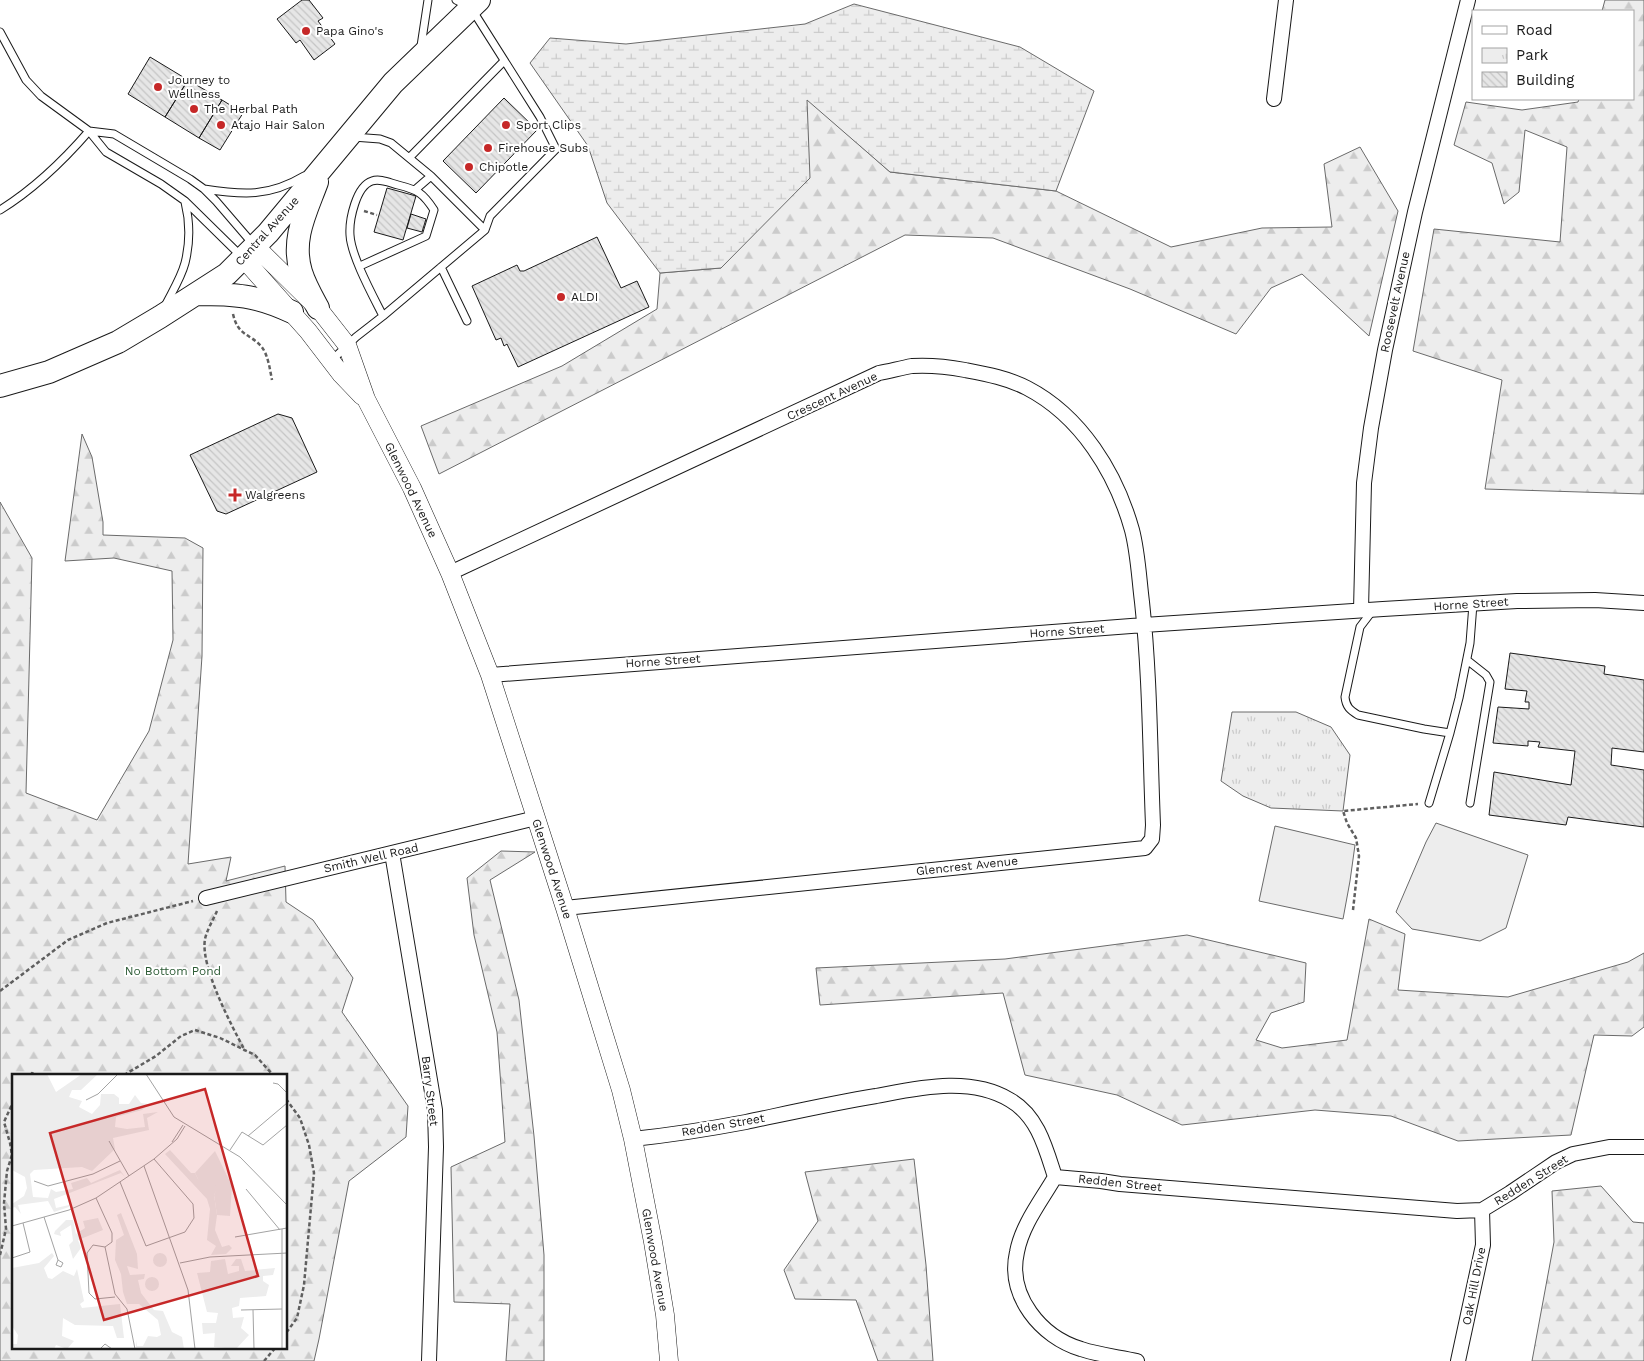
<svg xmlns="http://www.w3.org/2000/svg" width="1644" height="1361" viewBox="0 0 1644 1361" font-family="'Work Sans',sans-serif">
  <defs>
    <pattern id="forest-firs" width="22" height="20" patternUnits="userSpaceOnUse" patternTransform="scale(1.25)"><rect width="22" height="20" fill="#ededed"/><path d="M5 1l3.5 6h-7zM16 11l3.5 6h-7z" fill="#cbcbcb"/></pattern>
    <pattern id="wetland-marsh" width="20" height="14" patternUnits="userSpaceOnUse" patternTransform="scale(1.25)"><rect width="20" height="14" fill="#ededed"/><path d="M1 5h8M5 5V1M11 12h8M15 12V8" fill="none" stroke="#cbcbcb"/></pattern>
    <pattern id="park-tufts" width="24" height="20" patternUnits="userSpaceOnUse" patternTransform="scale(1.25)"><rect width="24" height="20" fill="#ededed"/><path d="M3 7l-1-3M5 7V3M7 7l1-3M15 17l-1-3M17 17v-4M19 17l1-3" fill="none" stroke="#cbcbcb"/></pattern>
    <pattern id="building-back-hatch" width="6" height="6" patternUnits="userSpaceOnUse" patternTransform="scale(1.25)"><rect width="6" height="6" fill="#e6e6e6"/><path d="M-1 5l2 2M0 0l6 6M5-1l2 2" fill="none" stroke="#c5c5c5"/></pattern>
  </defs>
  <rect width="100%" height="100%" fill="#fff"/>
  <path fill="url(#forest-firs)" stroke="#6a6a6a" fill-rule="evenodd" d="M1605 0H1644V494L1485 489 1502 380 1413 351 1434 229 1560 242 1567 147 1525 130 1519 192 1504 204 1492 163 1454 145 1466 102 1522 110 1578 102 1579 99H1633V11H1602Z
    M807 99 890 172 1056 191 1171 247 1262 228 1332 227 1324 164 1360 147 1398 211 1369 336 1302 274 1271 288 1236 334 1130 289 993 238 905 235 439 474 421 426 562 366 657 309 660 273 721 268Z
    M82 434 92 457 103 522V535L185 538 203 548 202 656 188 864 231 857 226 881 285 866 286 902 313 920 353 978 342 1012 408 1106 406 1137 349 1181 319 1339 314 1361H0V502L32 558 26 793 97 820 149 731 173 640 172 571 114 558 65 561ZM14 1075H286V1347H14Z
    M501 851 535 852 490 880 519 1000 534 1136 544 1255V1361H506L510 1304 454 1302 451 1167 505 1142 497 1032 474 935 467 878Z
    M1369 919 1405 934 1398 990 1508 997 1628 962 1644 953V1027L1632 1036 1594 1035 1571 1135 1458 1141 1391 1116 1315 1110 1182 1125 1117 1095 1025 1075 1003 993 820 1005 816 968 1005 959 1187 935 1306 963 1304 1002 1271 1013 1256 1040 1282 1048 1347 1040Z
    M914 1159 926 1265 933 1361H878L856 1300 795 1299 784 1270 818 1221 805 1172Z
    M1601 1186 1633 1222 1644 1223V1361H1532L1554 1242 1552 1191Z"/>
  <path fill="url(#wetland-marsh)" stroke="#6a6a6a" d="M854 4 1020 47 1094 91 1056 191 890 172 807 100 810 178 721 268 660 273 607 203 588 146 530 63 550 38 626 44 805 24Z"/>
  <path fill="url(#park-tufts)" stroke="#6a6a6a" d="M1232 712H1296L1331 727 1350 755 1343 811 1271 808 1243 796 1221 781Z"/>
  <path fill="#ededed" stroke="#6a6a6a" d="M1436 823 1528 855 1506 928 1480 941 1412 929 1396 912 1426 842Z
    M1275 826 1355 845 1350 881 1343 919 1259 901Z"/>
  <path fill="url(#building-back-hatch)" stroke="#1a1a1a" d="M302 0H309L323 18 318 21 335 44 314 60 300 40 296 43 277 19Z
    M150 57 188 80 165 117 128 94Z
    M188 80 222 100 199 138 165 117Z
    M504 98 537 130 476 193 443 161Z
    M222 100 243 113 220 150 199 138Z
    M387 188 416 196 403 240 374 232Z
    M411 214 426 219 422 232 407 228Z
    M597 237 621 288 637 281 649 307 518 367 507 344 504 346 501 338 496 340 472 286 517 265 520 271H524Z
    M278 414 292 418 317 472 226 514 217 511 190 455Z
    M1510 653 1605 666 1604 674 1644 680V752L1612 748 1611 765 1644 770V827L1568 817 1566 825 1489 815 1494 772 1571 785 1575 751 1538 747 1540 742 1528 741V746L1493 743 1498 707 1529 709V702H1525L1527 691 1505 689Z"/>
  <g fill="none" stroke-linecap="round" stroke-linejoin="round">
    <g stroke="#1a1a1a" stroke-width="9">
      <path id="service" d="M456 0 468 6
        M473 11 540 117 556 149 490 216 485 230
        M0 32 26 80 41 96 89 131 106 152 161 184 185 201 241 256
        M421 46 428 0
        M89 131 114 134 190 179 204 189 216 201 253 244
        M410 157 504 61
        M204 189C243 195 269 197 304 176
        M416 189 431 176
        M0 210C34 189 63 161 89 131
        M360 266 426 236 434 210C423 193 418 190 398 185 390 183 380 178 372 181 356 186 349 220 350 235 351 256 373 296 383 316
        M441 267 467 321
        M165 306C172 292 181 278 185 263 190 243 190 222 185 202
        M331 361 356 337 383 316 485 230 431 176 391 143 380 139 353 137
        M1373 610 1360 627 1345 697C1346 707 1350 710 1358 715L1424 729 1450 733 1459 698 1470 643 1473 604
        M1467 660 1486 675 1490 682 1470 803
        M1429 803 1450 733"/>
    </g>
    <g stroke="#1a1a1a" stroke-width="16">
      <path id="minor" d="M1274 99 1286 0
        M450 573 879 373C890 371 901 368 912 366 929 365 949 367 965 370 986 374 1008 378 1027 388 1081 416 1116 473 1132 530 1138 553 1139 578 1142 602 1150 676 1150 751 1153 825L1152 839 1145 848 565 908
        M1361 610 1364 483 1371 428 1385 350 1415 212 1468 0
        M490 675 1144 625 1383 609 1517 601 1595 600 1644 603
        M392 853 435 1110 436 1147 429 1361
        M206 898 536 818
        M633 1139C671 1135 709 1129 746 1122 789 1113 833 1103 876 1096 919 1088 970 1076 1010 1100 1038 1116 1046 1149 1055 1177
        M1055 1177 1101 1181 1120 1184 1457 1211 1482 1210 1510 1193 1556 1162 1573 1154 1609 1147H1644
        M1055 1177C1041 1201 1022 1225 1017 1252 1007 1296 1041 1337 1081 1349 1099 1355 1119 1357 1137 1361
        M1458 1361 1483 1245 1482 1210"/>
    </g>
    <g stroke="#1a1a1a" stroke-width="19">
      <path id="tertiary" d="M255 246 318 308 347 345 366 399 412 488 450 573 490 675 565 908 621 1090 633 1139 653 1242 665 1315 669 1361
        M243 258 308 331 341 374 362 396"/>
    </g>
    <g stroke="#1a1a1a" stroke-width="24">
      <path id="primary" d="M317 182C306 212 291 239 301 272 305 285 312 297 318 308
        M196 294C235 294 256 295 292 312
        M0 386 49 372 118 342 160 317 227 274 268 233 393 83 479 0"/>
    </g>
    <path stroke="#5f5f5f" stroke-width="2.5" stroke-dasharray="4 2.5" stroke-linecap="butt" d="M364 211 377 215
      M233 314C238 336 249 333 261 346 268 354 270 370 272 380
      M1353 910 1359 856 1356 838 1347 823 1343 811 1418 804
      M217 911C213 920 207 930 205 939 200 967 232 1026 245 1051
      M0 991 68 940 107 923 193 901
      M31 1075 32 1073 36 1075
      M124 1075 156 1056 181 1036 195 1030 220 1038 255 1055 273 1075
      M286 1099 300 1118 309 1145 314 1173 304 1285 297 1318 286 1333
      M0 1255 6 1229 4 1203 7 1171 12 1155 10 1143 4 1122 14 1100
      M264 1361 276 1347"/>
    <use href="#service" stroke="#fff" stroke-width="7"/>
    <use href="#minor" stroke="#fff" stroke-width="14"/>
    <use href="#tertiary" stroke="#fff" stroke-width="18"/>
    <use href="#primary" stroke="#fff" stroke-width="22"/>
  </g>
  <g fill="#c62828" stroke="#fff" stroke-width="2">
    <circle cx="306" cy="31" r="5"/>
    <circle cx="158" cy="87" r="5"/>
    <circle cx="194" cy="109" r="5"/>
    <circle cx="221" cy="125" r="5"/>
    <circle cx="506" cy="125" r="5"/>
    <circle cx="488" cy="148" r="5"/>
    <circle cx="469" cy="167" r="5"/>
    <circle cx="561" cy="297" r="5"/>
    <path d="M232.5 487.5h5v5h5v5h-5v5h-5v-5h-5v-5h5z"/>
  </g>
  <g text-anchor="middle" stroke-width="4" stroke-linejoin="round" paint-order="stroke">
    <g font-size="12" fill="#1a1a1a" stroke="#fff" text-anchor="start">
      <text x="316" y="35">Papa Gino's</text>
      <text x="168" y="84">Journey to<tspan x="168" dy="14">Wellness</tspan></text>
      <text x="204" y="113">The Herbal Path</text>
      <text x="231" y="129">Atajo Hair Salon</text>
      <text x="516" y="129">Sport Clips</text>
      <text x="498" y="152">Firehouse Subs</text>
      <text x="479" y="171">Chipotle</text>
      <text x="571" y="301">ALDI</text>
      <text x="245" y="499">Walgreens</text>
    </g>
    <g font-size="12" fill="#1a1a1a" stroke="#fff">
      <text transform="translate(267 231) rotate(-48)" y="4">Central Avenue</text>
      <text transform="translate(1395 302) rotate(-78)" y="4">Roosevelt Avenue</text>
      <text transform="translate(832 396) rotate(-25)" y="4">Crescent Avenue</text>
      <text transform="translate(411 490) rotate(64)" y="4">Glenwood Avenue</text>
      <text transform="translate(1471 604) rotate(-4)" y="4">Horne Street</text>
      <text transform="translate(1067 631) rotate(-4)" y="4">Horne Street</text>
      <text transform="translate(663 661) rotate(-4)" y="4">Horne Street</text>
      <text transform="translate(371 858) rotate(-13)" y="4">Smith Well Road</text>
      <text transform="translate(967 866) rotate(-6)" y="4">Glencrest Avenue</text>
      <text transform="translate(552 869) rotate(72)" y="4">Glenwood Avenue</text>
      <text transform="translate(430 1091) rotate(83)" y="4">Barry Street</text>
      <text transform="translate(723 1125) rotate(-10)" y="4">Redden Street</text>
      <text transform="translate(1531 1180) rotate(-32)" y="4">Redden Street</text>
      <text transform="translate(1120 1183) rotate(6)" y="4">Redden Street</text>
      <text transform="translate(655 1260) rotate(80)" y="4">Glenwood Avenue</text>
      <text transform="translate(1474 1286) rotate(-79)" y="4">Oak Hill Drive</text>
    </g>
    <g font-size="12" fill="#2b5a34" stroke="#fff">
      <text x="173" y="975">No Bottom Pond</text>
    </g>
  </g>
  <g transform="translate(12 1074)">
    <rect width="275" height="275" fill="#fff"/>
    <path d="M0 0H35L44 18 70 0H86L69 16H60L57 23 70 27 67 33 80 40 88 31 89 20H102L107 24V30H117L123 21 129 29 136 30 130 36 104 43 103 53 115 55 133 53 131 40 146 38 135 44 137 56 101 64 103 75 80 97 70 93 22 96 18 100 21 123 36 124 39 115 44 118 61 115 59 109 75 104 79 109 108 96 113 103 109 99 42 125 44 134 57 131V133L42 138 36 127 6 131 9 140 3 133 0 134V130L12 122 15 114 13 103 0 96ZM158 76 179 99H183L186 105 208 110 202 121 205 141 203 156 210 173 217 171 220 174 214 180 199 181 204 172 195 166 198 135 195 125 153 80ZM109 139 125 180 126 195 115 192 118 201 133 200 132 205 126 206 129 219 142 236 151 237 160 258 170 263 172 275H124V266L125 272H131L136 262 145 263 149 261 146 246 127 230H115L111 218 109 200 103 186 104 166 112 161 105 141ZM86 144 91 156 66 166 69 174 61 185 57 171 61 167 59 151 48 158 49 162 42 160 43 157 54 146H61L64 160 73 154 71 147ZM40 179 42 182 32 194 36 204 40 205 51 197 62 202 65 195 72 227 68 230 70 234 108 230 112 264H105L101 252 63 251 51 244 50 262 62 267 55 275 44 271 42 275H0V270H5L6 261 0 252V194L27 189ZM213 185 216 200 227 197V192H219L224 185H229L233 197 263 194 261 201 251 202V207L257 211 254 222 228 224 227 232 220 234 221 244 232 243 229 254 237 261 224 275 202 273 203 259 191 260 190 249H204L206 239 195 238 185 199 198 198 199 187Z" fill="#ededed"/>
    <path d="M203 77 220 112 218 142 205 141 202 121 207 110 199 113 186 105 183 99Z" fill="#ededed"/>
    <path d="M141 186a7 7 0 1 1 14 0a7 7 0 1 1-14 0Z" fill="#ededed"/>
    <path d="M133 210a7 7 0 1 1 14 0a7 7 0 1 1-14 0Z" fill="#ededed"/>
    <path fill="none" stroke="#a3a3a3" stroke-width="1" d="M134 0 162 43 228 83 275 131M261 9 266 10 275 19M74 26 86 20 106 0M236 62 275 29M97 67 117 102M160 68 171 51M218 76 230 58 251 71 275 51M132 92 176 216 183 275M22 107 36 112 81 100 108 87M108 108 134 172 173 158 182 144 181 130 142 85M234 115 268 156M84 124 100 159V168L93 173M32 143 46 186 44 191 49 193 51 189 46 186M0 152 57 136 84 124 142 85 165 65 173 52M270 155V275M223 163 275 154M93 173 103 220 115 235 123 275M93 173 81 171 75 179 77 219 83 225 103 223M0 184 18 178 11 149M168 189 198 183 275 179M229 236 270 235M241 236 242 275M88 275 93 270 100 275"/>
    <path fill="#c62828" fill-opacity="0.15" stroke="#c62828" stroke-width="2.5" d="M193 15 246 202 92 246 38 59Z"/>
    <rect width="275" height="275" fill="none" stroke="#1a1a1a" stroke-width="2.5"/>
  </g>
  <rect x="1472" y="10" width="162" height="90" fill="#ffffff" stroke="#a3a3a3"/>
  <rect x="1482" y="26" width="25" height="8" fill="#ffffff" stroke="#a3a3a3"/>
  <text x="1516" y="35" font-size="15" fill="#1a1a1a">Road</text>
  <rect x="1482" y="48" width="25" height="15" fill="url(#park-tufts)" stroke="#a3a3a3"/>
  <text x="1516" y="60" font-size="15" fill="#1a1a1a">Park</text>
  <rect x="1482" y="72" width="25" height="15" fill="url(#building-back-hatch)" stroke="#a3a3a3"/>
  <text x="1516" y="85" font-size="15" fill="#1a1a1a">Building</text>
</svg>
